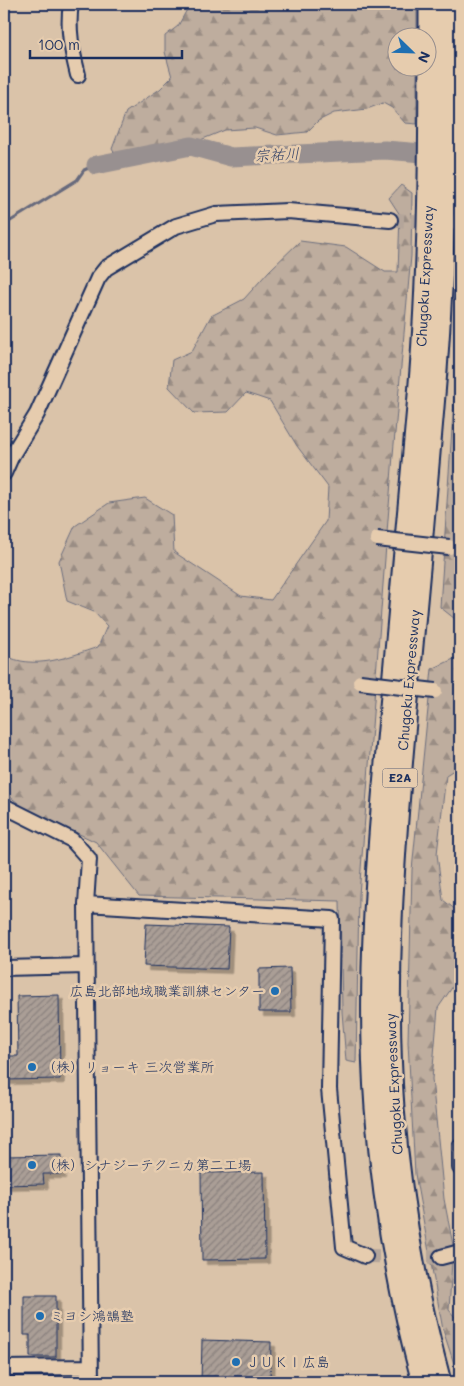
<svg xmlns="http://www.w3.org/2000/svg" width="464" height="1386" viewBox="0 0 464 1386" font-family="Mali,'Klee One',sans-serif">
  <defs>
    <pattern id="forest-firs" width="22" height="20" patternUnits="userSpaceOnUse" patternTransform="scale(1.25)"><rect width="22" height="20" fill="#bead9e"/><path d="M5 1l3.5 6h-7zM16 11l3.5 6h-7z" fill="#9a8d84"/></pattern>
    <pattern id="building-hatch" width="6" height="6" patternUnits="userSpaceOnUse" patternTransform="scale(1.25)"><rect width="6" height="6" fill="#aa9e96"/><path d="M-1 1l2-2M0 6l6-6M5 7l2-2" fill="none" stroke="#8a817e"/></pattern>
    <filter id="shadow"><feDropShadow dx="4.5" dy="4.5" stdDeviation="0" flood-color="#0004"/></filter>
  </defs>
  <rect width="100%" height="100%" fill="#dac3a9"/>
  <filter id="ink" filterUnits="userSpaceOnUse"><feTurbulence type="fractalNoise" baseFrequency=".02" numOctaves="2"/><feDisplacementMap in="SourceGraphic" scale="10" xChannelSelector="R" yChannelSelector="G"/><feConvolveMatrix kernelMatrix="1 2 1 2 8 2 1 2 1" color-interpolation-filters="sRGB"/></filter>
  <g filter="url(#ink)">
    <path fill="url(#forest-firs)" stroke="#6c6e7e" d="M190 4H417V37L396 38V68H417V124L405 123 392 108 383 103 367 109 334 113 318 121 307 132 277 135 255 128 225 130 198 141 115 154 112 149 126 112 160 89 172 77 165 52V36L178 26Z
      M401 185 412 193 411 256 393 455 359 895 356 1063 346 1061 342 1012 340 901 139 896 96 842 23 807 4 792V655C34 671 68 657 98 647L107 626 94 612 67 601 59 561 75 526 109 503 145 498 172 515 174 552 241 596 271 600 326 521 328 487 297 446 270 401 246 393 228 412 194 413 169 387 172 360 192 351 211 316 244 299 269 271 300 241 346 247 385 272H398L400 215 389 198Z
      M460 196V623L440 607 454 399 457 198Z
      M460 656V766L446 775 437 854 443 900 460 913V976L438 1008 432 1079 444 1199 453 1245 449 1310 460 1323V1382L443 1330 415 1174 408 1042 412 870 432 669Z"/>
    <g fill="none" stroke-linecap="round" stroke-linejoin="round">
      <path stroke="#66697c" stroke-width="3" d="M4 225 77 180 84 170 96 165"/>
      <path stroke="#989090" stroke-width="19" d="M96 165 191 146 231 157 385 150 460 156"/>
    </g>
    <path fill="url(#building-hatch)" stroke="#1b2f5e" filter="url(#shadow)" d="M146 924 229 927 227 969 144 966Z
      M290 968 291 1012H259V969Z
      M59 995 60 1079 4 1080V1056H18L17 996Z
      M61 1155V1174H43L44 1184 4 1185V1156Z
      M264 1172 265 1259 202 1260 201 1173Z
      M24 1296H56V1357H30V1335H24Z
      M202 1340 271 1342 270 1382H201Z"/>
    <g fill="none" stroke-linecap="round" stroke-linejoin="round">
      <path stroke="#b4a59a" stroke-width="14" stroke-dasharray="14 7" stroke-linecap="butt" d="M390 220 436 222
        M365 1256 441 1257"/>
      <g stroke="#1b2f5e" stroke-width="18">
        <path id="minor" d="M71 4C67 29 72 51 78 75
          M457 222 460 223
          M4 473 12 455 37 414 98 278 106 268 176 226 216 214 288 211 390 220
          M4 806 72 840 89 859 86 904 91 1382
          M86 904 332 919 329 1089 344 1247 365 1256
          M4 968 86 966
          M460 1146V1168
          M441 1257 460 1252
          M4 1368 91 1367"/>
      </g>
      <g stroke="#1b2f5e" stroke-width="25">
        <path id="highway" d="M423 1382C399 1293 383 1200 376 1108 367 986 377 862 388 740 398 629 408 518 418 407 430 273 430 138 430 4
          M440 1382C416 1293 400 1201 393 1108 384 983 393 858 404 733 414 624 424 516 433 407 445 273 446 138 446 4"/>
      </g>
      <use href="#minor" stroke="#e6ccae" stroke-width="14"/>
      <use href="#highway" stroke="#e6ccae" stroke-width="21"/>
      <g stroke="#1b2f5e" stroke-width="18" stroke-linecap="butt">
        <path id="minor-bridge" d="M377 539 449 547
          M360 682 435 691"/>
      </g>
      <use href="#minor-bridge" stroke="#e6ccae" stroke-width="14"/>
    </g>
  </g>
  <g fill="#1f6fb2" stroke="#e6ccae" stroke-width="2">
    <circle cx="275" cy="991" r="5"/>
    <circle cx="32" cy="1067" r="5"/>
    <circle cx="32" cy="1165" r="5"/>
    <circle cx="40" cy="1316" r="5"/>
    <circle cx="236" cy="1362" r="5"/>
  </g>
  <g text-anchor="middle" stroke-width="5" stroke-linejoin="round" paint-order="stroke">
    <rect fill="#e6ccae" stroke="#585e76" stroke-width="1" x="382.5" y="768.5" width="35" height="19" rx="4"/>
    <g font-size="12" font-weight="bold" fill="#1b2f5e">
      <text x="400" y="782">E2A</text>
    </g>
    <g font-size="14" fill="#1b2f5e" stroke="#e6ccae">
      <text transform="translate(425 276) rotate(-87)" y="5">Chugoku Expressway</text>
      <text transform="translate(409 680) rotate(-85)" y="5">Chugoku Expressway</text>
      <text transform="translate(394 1084) rotate(-93)" y="5">Chugoku Expressway</text>
    </g>
    <g font-size="14" fill="#1b2f5e" stroke="#e6ccae" text-anchor="start">
      <text x="265" y="996" text-anchor="end">広島北部地域職業訓練センター</text>
      <text x="42" y="1072">（株）リョーキ 三次営業所</text>
      <text x="42" y="1170">（株）シナジーテクニカ第二工場</text>
      <text x="50" y="1321">ミヨシ鴻鵠塾</text>
      <text x="246" y="1367">ＪＵＫＩ広島</text>
    </g>
    <g font-size="15" font-style="italic" fill="#2e3e66" stroke="#e6ccae">
      <text transform="translate(277 155) rotate(-3)" y="5">宗祐川</text>
    </g>
  </g>
  <rect width="464" height="1386" fill="none" stroke="#e6ccae" stroke-width="20"/>
  <rect x="10" y="10" width="444" height="1366" fill="none" stroke="#1b2f5e" stroke-width="2" filter="url(#ink)"/>
  <g transform="translate(412 52) rotate(113)"><circle r="24" fill="#e6ccae" stroke="#958d8e"/>
  <path d="M0-4L9 19L0 12L-9 19Z" fill="#1f6fb2"/>
  <text y="-8" font-size="14" font-weight="bold" text-anchor="middle" fill="#1b2f5e">N</text>
  </g>
  <path d="M30 50v8h152v-8" fill="none" stroke="#1b2f5e" stroke-width="2.5"/>
  <text x="38" y="50" font-size="15" fill="#1b2f5e" stroke="#e6ccae" stroke-width="4" paint-order="stroke">100 m</text>
</svg>
